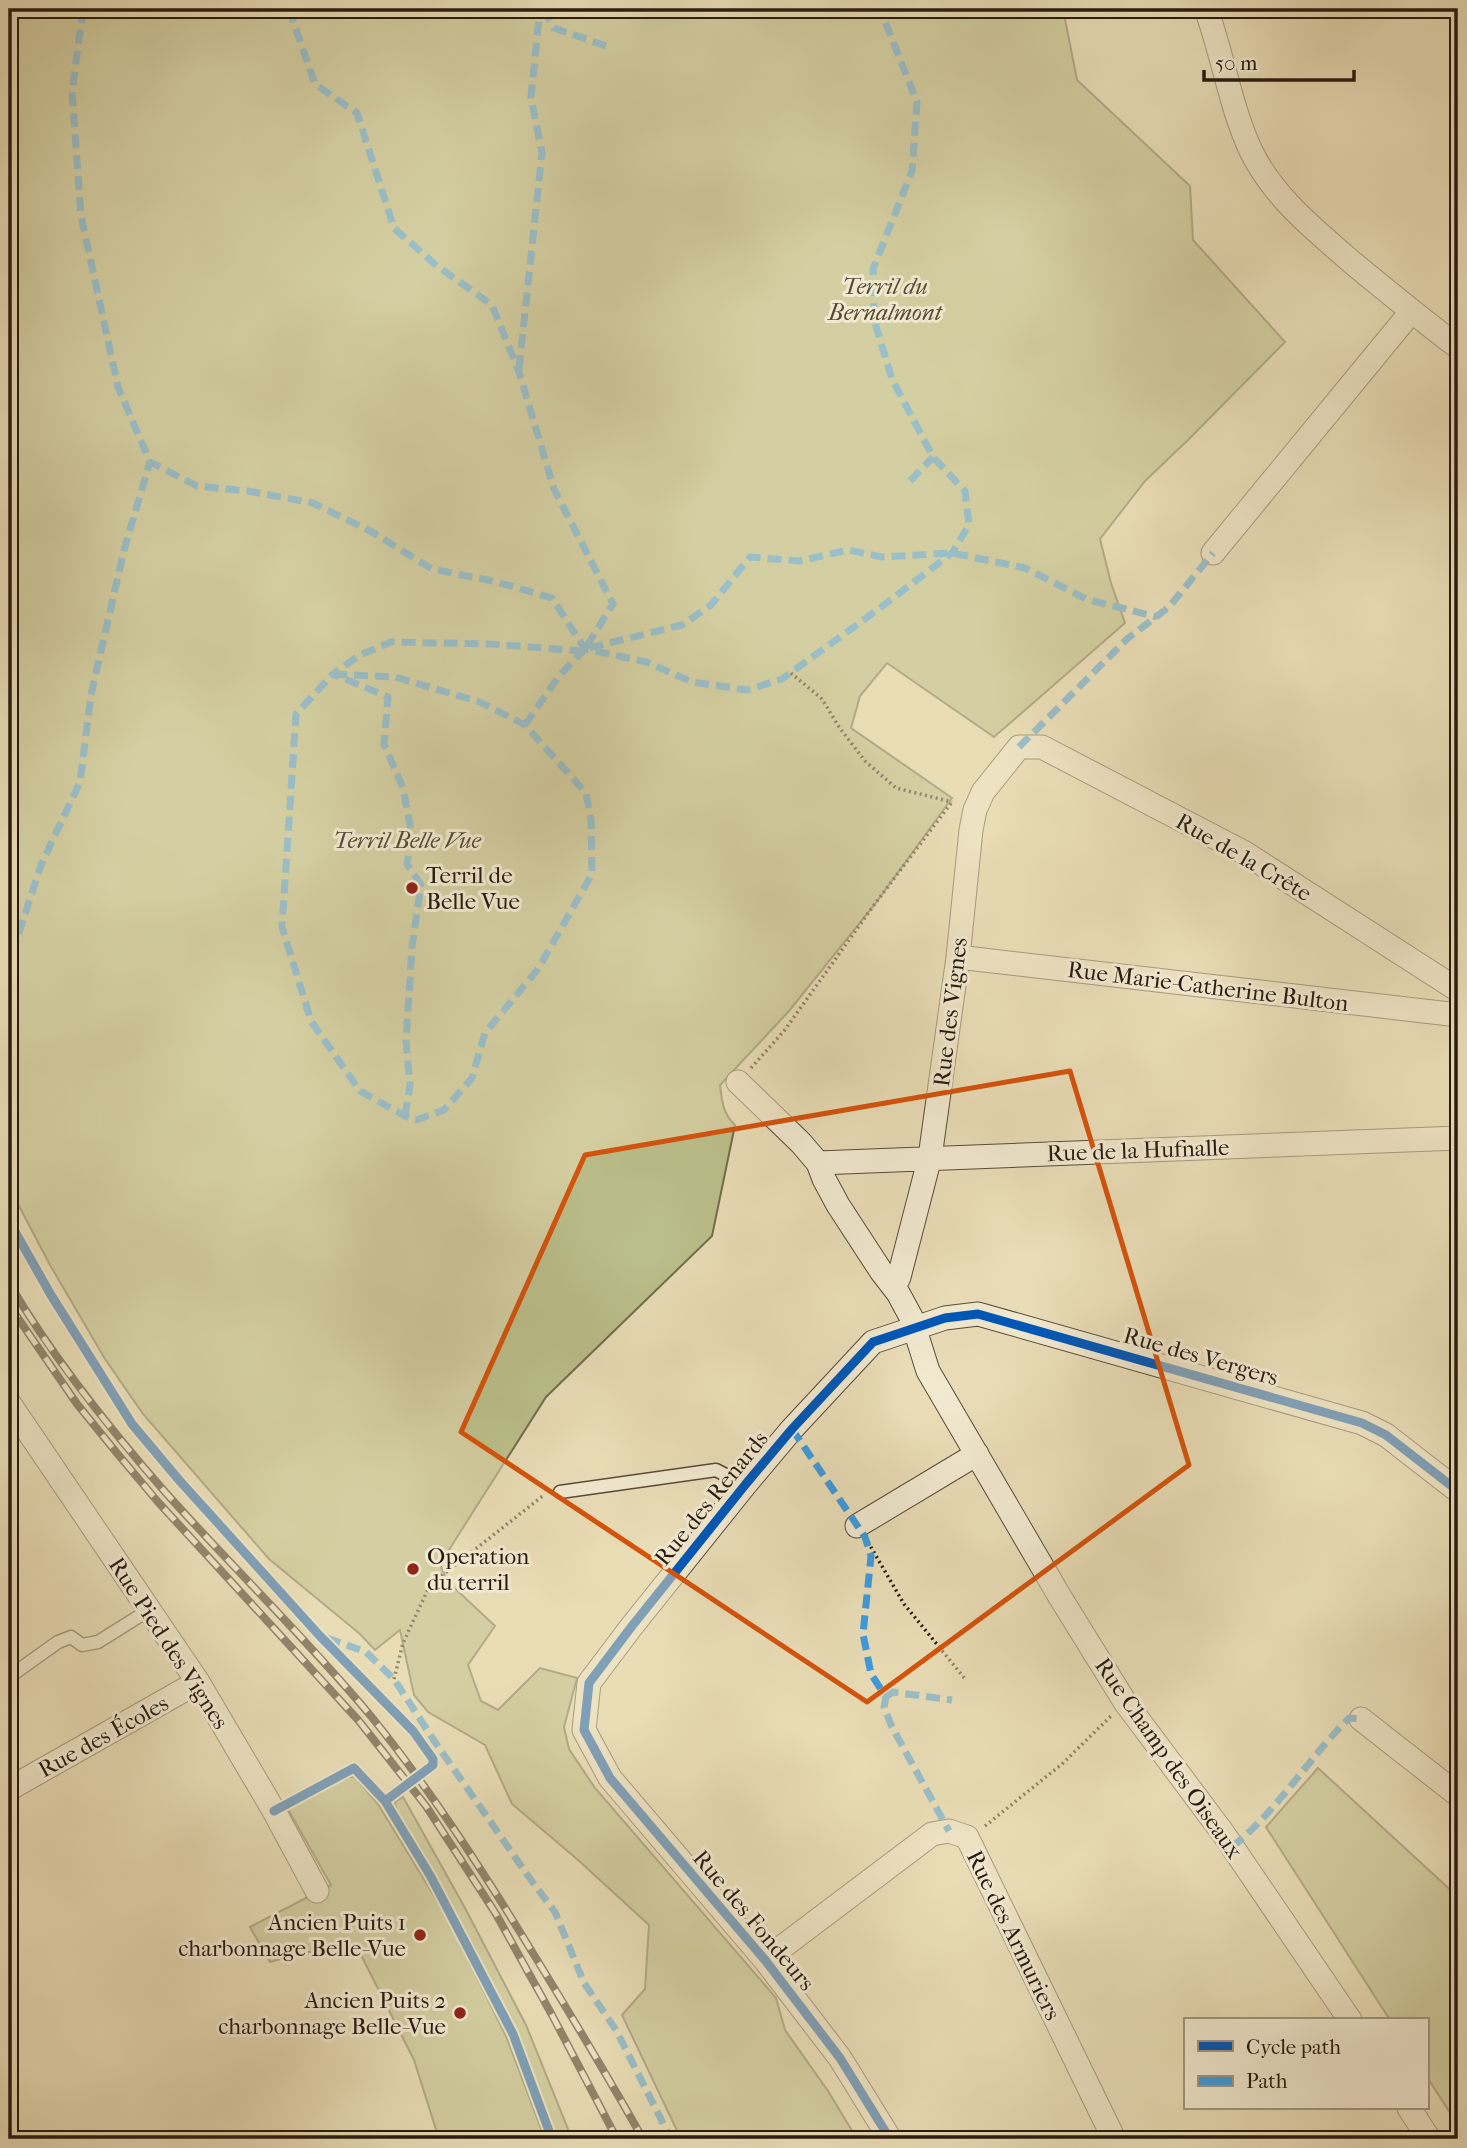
<svg xmlns="http://www.w3.org/2000/svg" width="1467" height="2148" viewBox="0 0 1467 2148" font-family="'IM FELL French Canon',serif">
  <rect width="100%" height="100%" fill="#e9ddb7"/>
  <filter id="stains"><feTurbulence type="fractalNoise" baseFrequency=".00286" numOctaves="4"/><feColorMatrix values="0 0 0 0 .2 0 0 0 0 .09 0 0 0 0 .02 0 0 0 .5 -.17"/></filter>
  <radialGradient id="worn" r=".72"><stop offset=".6" stop-color="#630" stop-opacity="0"/><stop offset="1" stop-color="#630" stop-opacity=".3"/></radialGradient>
  <path fill="#bbbf8b" stroke="#726d4e" stroke-width="2" d="M9 9H1063L1077 80 1190 186 1193 240 1285 342 1188 440 1145 481 1100 539 1111 583 1125 623 994 737 887 663 860 696 851 728 952 798 875 904 789 1011 720 1085C722 1101 723 1114 735 1125L712 1236 546 1397 440 1564 447 1581 495 1626 468 1665 481 1701 498 1710 540 1668 577 1678 564 1727 569 1749 595 1788 776 1998 785 2030 828 2091 857 2139H681L622 2015 645 1989 649 1925 578 1860 512 1804 485 1745 428 1712 414 1695 400 1630 375 1650 360 1634 269 1559 143 1414 105 1359 50 1265 9 1187Z
    M1318 1768 1458 1897V2125L1427 2077V2020H1390L1266 1827Z
    M348 1777H355L378 1804 447 1917 506 2036 545 2139H439L414 2060 360 1953 304 1952 270 1962 250 1927 331 1885 288 1809Z
    M403 1797 465 1908 526 2025 572 2139H556L515 2031 431 1869 396 1810 395 1802Z"/>
  <g fill="none" stroke-linecap="round" stroke-linejoin="round">
    <g stroke="#594c3a" stroke-width="15">
      <path id="lane" d="M560 1492 716 1470 745 1485
        M9 1677 58 1642 71 1637 82 1645 98 1642 149 1610"/>
    </g>
    <g stroke="#594c3a" stroke-width="25">
      <path id="street" d="M1206 9C1223 55 1230 106 1251 151 1274 198 1315 230 1354 264 1388 292 1422 320 1458 347
        M1213 553 1411 312
        M958 957 1458 1015
        M738 1082 801 1143 818 1163 824 1179 838 1205 881 1271 898 1293 911 1317 928 1371 1060 1597 1125 1702 1223 1833 1350 2020
        M818 1163 1458 1138
        M894 1287 899 1277 930 1157 958 957 971 830 975 810 983 792 1019 747H1042L1245 853 1458 990
        M9 1403 198 1682 274 1811 317 1891
        M857 1526 977 1454
        M1361 1719 1458 1795
        M9 1789 198 1682
        M765 1960 932 1834 949 1831 967 1837 1114 2139
        M1409 2108 1429 2139
        M890 2139 840 2058 765 1960 610 1778 584 1730 589 1683 632 1626 745 1485 792 1429 873 1342 945 1318 978 1314 1362 1423 1386 1435 1458 1491"/>
    </g>
    <path stroke="#291b11" stroke-width="3.5" stroke-dasharray="2 3.5" stroke-linecap="butt" d="M791 673 822 699 839 727 865 761 896 788 952 802
      M751 1068 784 1031 874 905 952 802
      M868 1542 904 1604 966 1680
      M394 1679 403 1643 430 1585 544 1495
      M985 1826 1062 1764 1111 1716"/>
    <use href="#lane" stroke="#f1e9d0" stroke-width="12"/>
    <use href="#street" stroke="#f1e9d0" stroke-width="23"/>
    <g stroke="#291b11" stroke-width="8">
      <path id="rail" d="M9 1283C53 1358 109 1428 166 1493 233 1568 306 1638 370 1715 430 1789 481 1868 531 1950 569 2012 607 2075 643 2139
        M9 1305 77 1404 116 1452 158 1502 359 1721 426 1806 496 1914 552 2015 617 2139"/>
    </g>
    <use href="#rail" stroke="#f1e9d0" stroke-width="5" stroke-dasharray="16" stroke-linecap="butt"/>
    <path stroke="#3d9bde" stroke-width="7" stroke-dasharray="14 7" stroke-linecap="butt" d="M83 9 72 92 81 216 118 387 150 462 197 486 248 491 313 503 372 532 432 569 497 582 552 598 585 649 646 662 692 682 747 690 782 679 876 611 952 553 969 525 965 491 933 457 892 379 874 320 873 269 912 171 917 102 880 9
      M289 9 315 84 357 113 394 228 437 266 492 305 519 372 554 489 613 604 585 649
      M543 9 554 28 606 46
      M519 369 542 153 531 97 540 9
      M910 481 933 457
      M333 674 395 677 480 702 525 725 586 793 591 820 592 874 538 969 485 1033 472 1078 444 1110 416 1120 405 1116 360 1091 311 1021 282 927 296 714Z
      M525 725 559 676 583 651
      M1019 747 1127 639 1169 607 1213 553
      M9 945 14 948 41 865 80 782 91 695 124 550 150 462
      M405 1116 410 1085 406 1041 412 947 421 885 407 864 412 836 403 788 384 744 388 697 333 674 360 655 391 642 490 644 583 651 585 649 682 625 711 605 750 557 800 561 848 550 882 557 952 553 1025 568 1086 599 1157 617
      M792 1429 865 1537 871 1556 863 1634 871 1674 886 1697 884 1707 892 1727 949 1831
      M327 1638 366 1652 394 1679 435 1742 531 1880 555 1912 584 1983 616 2030 671 2139
      M886 1697 893 1692 952 1700
      M1232 1847C1278 1810 1308 1759 1349 1718L1361 1719"/>
    <g stroke="#f1e9d0" stroke-width="13">
      <path id="cycleway" d="M9 1221 51 1295 132 1424 179 1480 319 1635 413 1731 433 1759V1765L385 1801
        M274 1811 354 1768 385 1801 431 1877 513 2034 552 2139
        M890 2139 840 2058 765 1960 610 1778 584 1730 589 1683 632 1626 745 1485 792 1429 873 1342 945 1318 978 1314 1362 1423 1386 1435 1458 1491"/>
    </g>
    <use href="#cycleway" stroke="#0057b8" stroke-width="9"/>
  </g>
  <path d="M0 0H1467V2148H0ZM1070 1071 1189 1465 867 1702 461 1432 585 1155Z" fill="#e9ddb7" fill-opacity=".55" fill-rule="evenodd"/>
  <path fill="none" stroke="#d5530c" stroke-width="5" stroke-linejoin="round" d="M1070 1071 1189 1465 867 1702 461 1432 585 1155Z"/>
  <g fill="#8f2418" stroke="#f1e9d0" stroke-width="2.5">
    <circle cx="412" cy="888" r="7"/>
    <circle cx="413" cy="1569" r="7"/>
    <circle cx="420" cy="1935" r="7"/>
    <circle cx="460" cy="2013" r="7"/>
  </g>
  <g text-anchor="middle" stroke-width="6" stroke-linejoin="round" paint-order="stroke">
    <g font-size="23" font-style="italic" fill="#554c36" stroke="#f1e9d0">
      <text x="885" y="294">Terril du<tspan x="885" dy="26">Bernalmont</tspan></text>
      <text x="407" y="848">Terril Belle Vue</text>
    </g>
    <g font-size="23" fill="#291b11" stroke="#f1e9d0">
      <text transform="translate(1244 857) rotate(30)" y="8">Rue de la Crête</text>
      <text transform="translate(1208 986) rotate(7)" y="8">Rue Marie-Catherine Bulton</text>
      <text transform="translate(950 1012) rotate(-83)" y="8">Rue des Vignes</text>
      <text transform="translate(1138 1150) rotate(-2)" y="8">Rue de la Hufnalle</text>
      <text transform="translate(1201 1356) rotate(16)" y="8">Rue des Vergers</text>
      <text transform="translate(711 1498) rotate(-51)" y="8">Rue des Renards</text>
      <text transform="translate(169 1643) rotate(57)" y="8">Rue Pied des Vignes</text>
      <text transform="translate(103 1736) rotate(-29)" y="8">Rue des Écoles</text>
      <text transform="translate(1169 1758) rotate(55)" y="8">Rue Champ des Oiseaux</text>
      <text transform="translate(754 1920) rotate(50)" y="8">Rue des Fondeurs</text>
      <text transform="translate(1014 1935) rotate(64)" y="8">Rue des Armuriers</text>
    </g>
    <g font-size="23" fill="#291b11" stroke="#f1e9d0" text-anchor="start">
      <text x="426" y="883">Terril de<tspan x="426" dy="26">Belle Vue</tspan></text>
      <text x="427" y="1564">Operation<tspan x="427" dy="26">du terril</tspan></text>
      <text x="406" y="1930" text-anchor="end">Ancien Puits 1<tspan x="406" dy="26">charbonnage Belle-Vue</tspan></text>
      <text x="446" y="2008" text-anchor="end">Ancien Puits 2<tspan x="446" dy="26">charbonnage Belle-Vue</tspan></text>
    </g>
  </g>
  <rect width="1467" height="2148" fill="none" stroke="#e9ddb7" stroke-width="35"/>
  <rect x="10" y="10" width="1446" height="2127" fill="none" stroke="#291b11" stroke-width="3.5"/>
  <rect x="18" y="18" width="1432" height="2113" fill="none" stroke="#291b11" stroke-width="2"/>
  <rect x="1184" y="2018" width="245" height="91" fill="#f1e9d0" stroke="#a19784" stroke-width="2"/>
  <rect x="1198" y="2041" width="35" height="10" fill="#0057b8" stroke="#a19784" stroke-width="2"/>
  <text x="1246" y="2054" font-size="21" fill="#291b11">Cycle path</text>
  <rect x="1198" y="2076" width="35" height="10" fill="#3d9bde" stroke="#a19784" stroke-width="2"/>
  <text x="1246" y="2088" font-size="21" fill="#291b11">Path</text>
  <path d="M1204 70v10h150v-10" fill="none" stroke="#291b11" stroke-width="3.5"/>
  <text x="1215" y="70" font-size="21" fill="#291b11" stroke="#f1e9d0" stroke-width="5" paint-order="stroke">50 m</text>
  <rect width="100%" height="100%" filter="url(#stains)"/>
  <rect width="100%" height="100%" fill="url(#worn)"/>
</svg>
